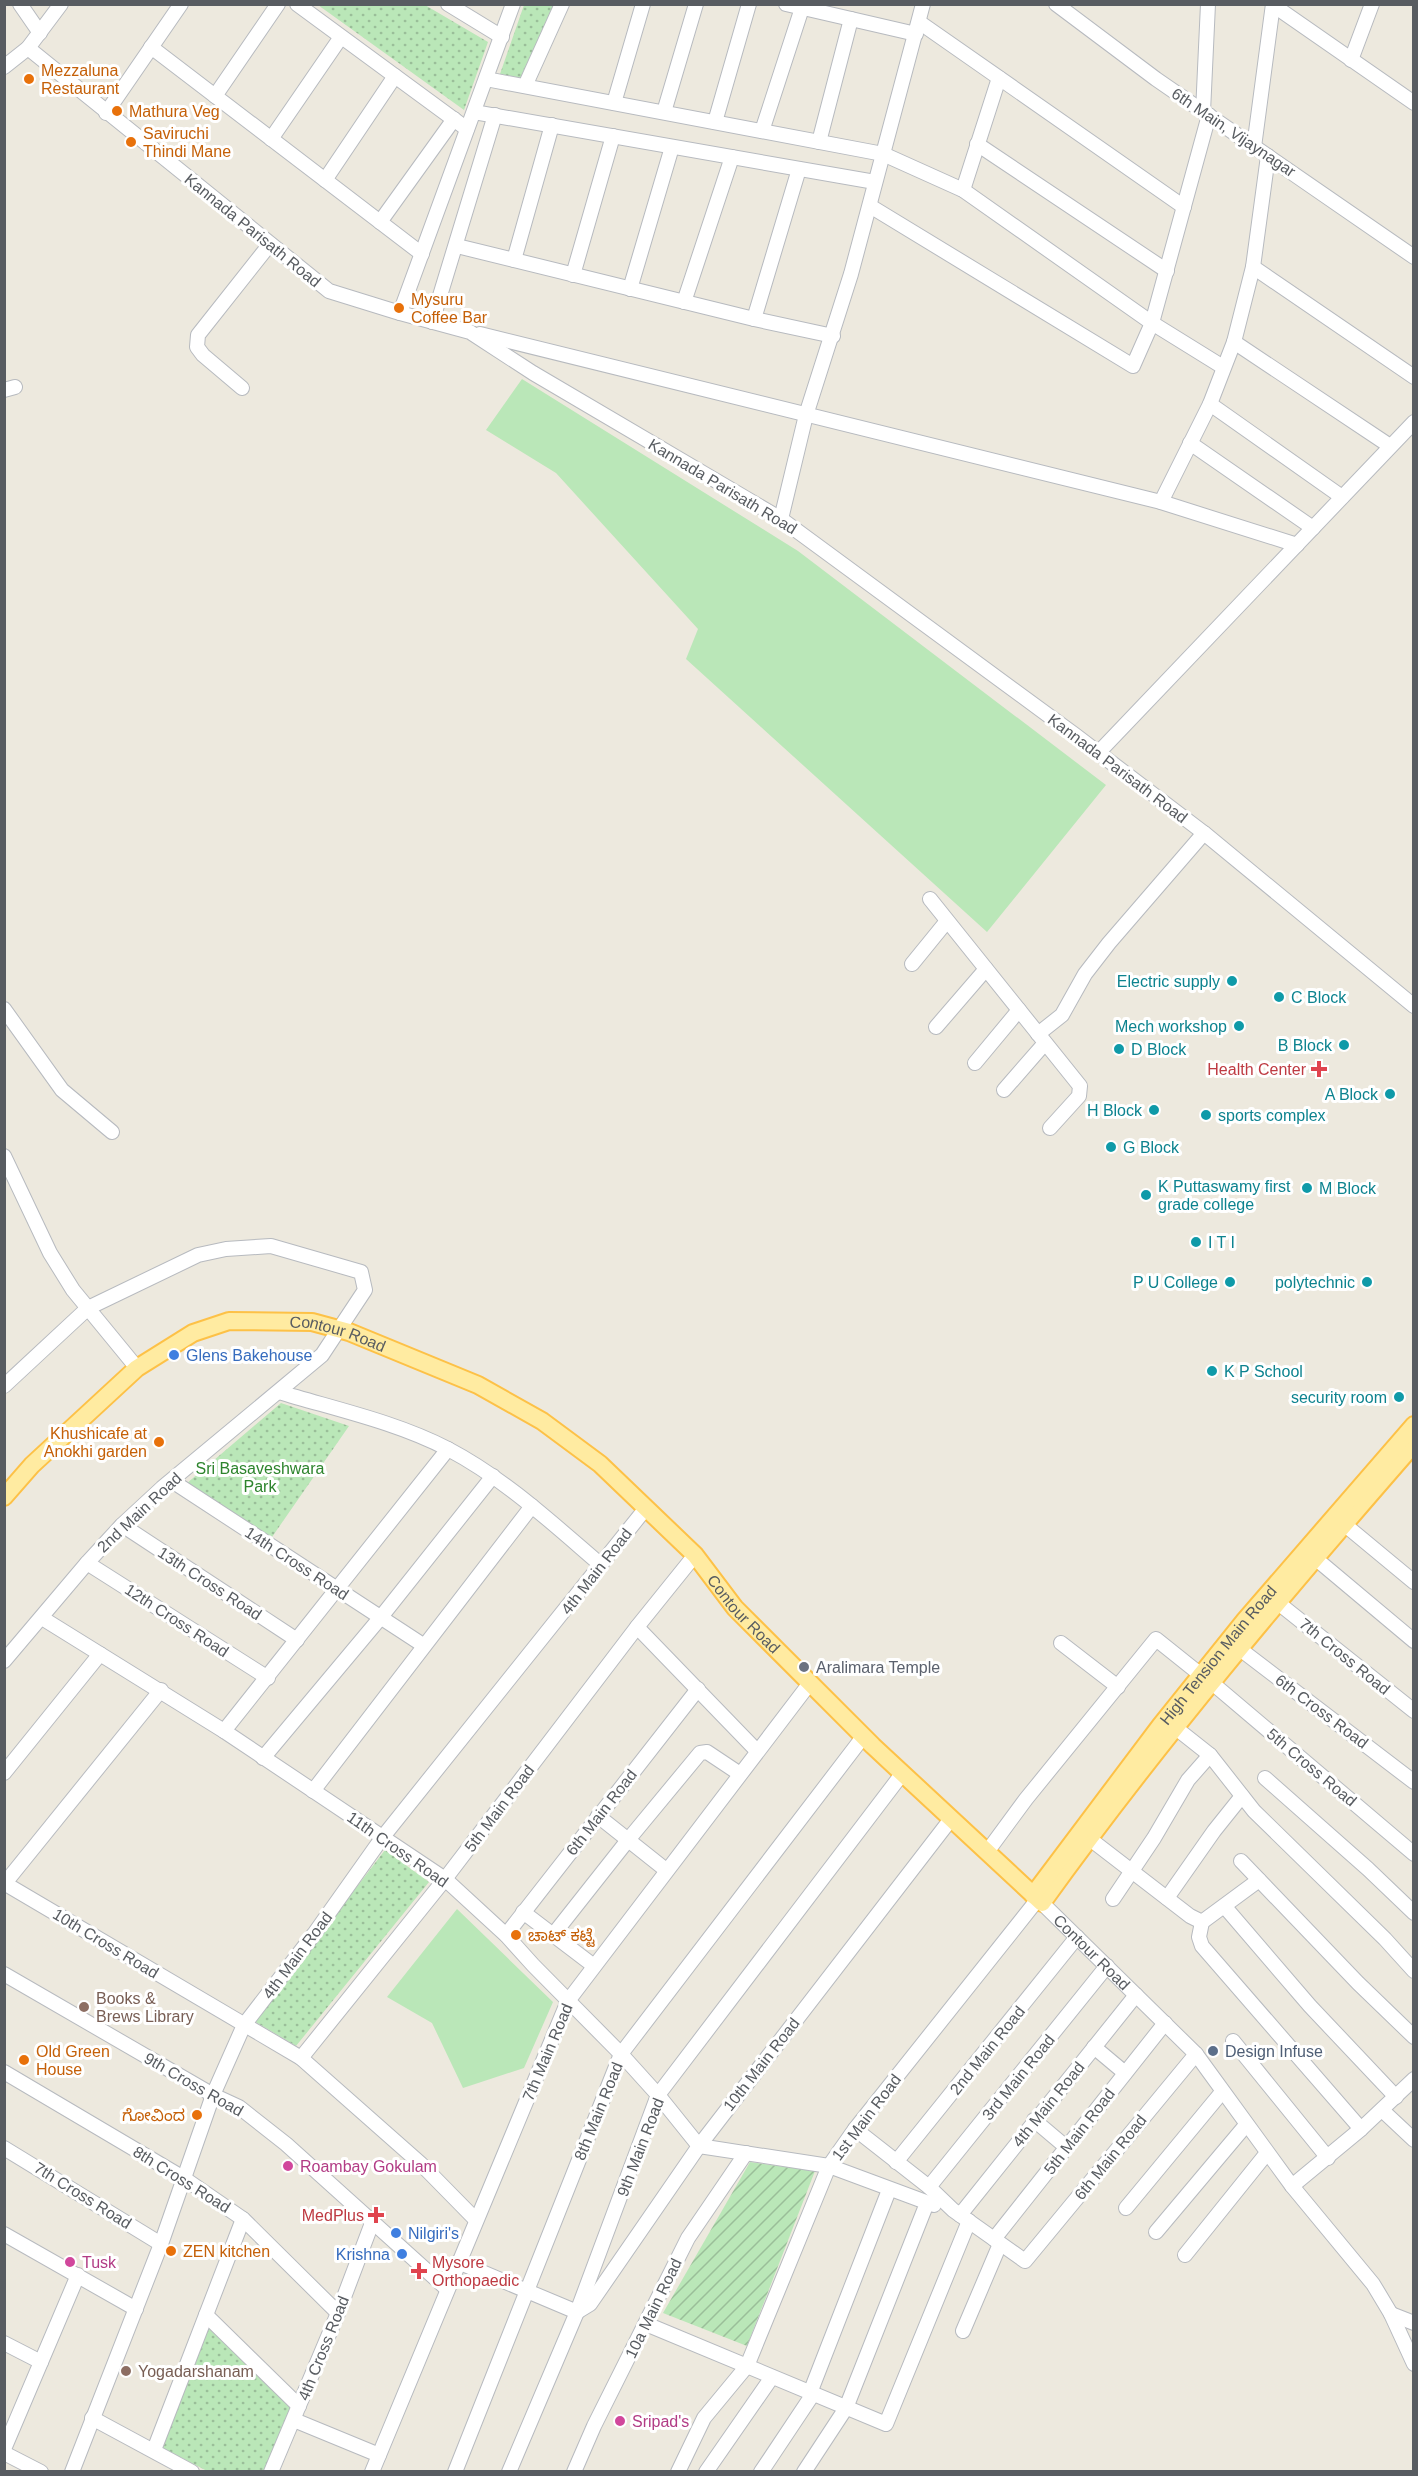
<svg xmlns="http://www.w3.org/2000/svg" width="1418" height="2476" viewBox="0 0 1418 2476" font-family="Helvetica,'Noto Sans Kannada',sans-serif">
  <defs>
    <pattern id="park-dots" width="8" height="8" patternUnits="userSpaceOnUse" patternTransform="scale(1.5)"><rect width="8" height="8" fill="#bae7b8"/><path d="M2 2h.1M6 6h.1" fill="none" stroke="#9abe99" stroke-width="1.8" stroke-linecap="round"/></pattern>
    <pattern id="garden-furrows" width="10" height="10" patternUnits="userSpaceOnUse" patternTransform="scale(1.5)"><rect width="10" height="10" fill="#bae7b8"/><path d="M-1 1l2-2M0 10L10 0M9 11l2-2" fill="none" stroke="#9abe99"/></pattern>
  </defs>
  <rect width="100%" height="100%" fill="#ede9de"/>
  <path fill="#bae7b8" d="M522 379 798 551 1106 785 987 932 686 659 698 629 556 473 486 430Z
    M457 1909 553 2002 524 2068 463 2088 432 2023 387 1997Z"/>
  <path fill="url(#park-dots)" d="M318 5H425L488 42 464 110Z
    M524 5H554L523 78 500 74Z
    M281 1403 349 1426 272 1537 186 1484Z
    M385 1850 429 1882 296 2046 254 2021Z
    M208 2324 292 2408 264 2471H207L163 2448Z"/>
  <path fill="url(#garden-furrows)" d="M750 2162 815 2171 747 2346 663 2313Z"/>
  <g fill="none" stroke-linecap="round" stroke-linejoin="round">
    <g stroke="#b7babf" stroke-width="16">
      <g id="minor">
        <path d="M20 4 40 33"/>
        <path d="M297 4 467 129"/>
        <path d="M448 4 502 37"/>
        <path d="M786 4 916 34"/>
        <path d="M1056 4 1156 79 1414 257"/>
        <path d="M1273 5 1414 103"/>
        <path d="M919 22 1184 207"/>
        <path d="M151 47 422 254"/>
        <path d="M28 48 329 291 400 313 470 332 533 373 781 519 1075 735 1204 833 1414 1006"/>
        <path d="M1351 60 1372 4"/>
        <path d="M4 67 28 48 61 4"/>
        <path d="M486 79 883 154 963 190 1152 323 1223 367"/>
        <path d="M525 86 562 4"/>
        <path d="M215 96 278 4"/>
        <path d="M614 103 643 4"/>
        <path d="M474 112 875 182"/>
        <path d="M664 112 696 4"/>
        <path d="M1203 112 1208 4"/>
        <path d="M106 113 181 4"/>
        <path d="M715 122 749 4"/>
        <path d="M762 131 802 8"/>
        <path d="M271 139 341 37"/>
        <path d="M819 142 851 19"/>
        <path d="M977 144 1167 271"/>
        <path d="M1254 147 1273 4"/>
        <path d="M325 180 395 76"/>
        <path d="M963 190 999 78"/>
        <path d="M870 206 1133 366 1152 323 1209 115"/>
        <path d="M380 222 454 119"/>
        <path d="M457 246 754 319 833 336"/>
        <path d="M514 260 552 125"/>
        <path d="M1253 267 1414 377"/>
        <path d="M573 275 613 136"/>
        <path d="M630 289 672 147"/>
        <path d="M684 302 732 157"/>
        <path d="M400 313 513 4"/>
        <path d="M754 319 799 169"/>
        <path d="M432 322 495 115"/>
        <path d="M480 334 1161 502 1297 545"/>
        <path d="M1234 342 1390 446"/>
        <path d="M242 388 203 355 197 347 198 335 270 244"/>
        <path d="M4 390 15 387"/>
        <path d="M1210 404 1342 497"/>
        <path d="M1190 443 1313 528"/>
        <path d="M1161 502 1210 404 1234 342 1253 267 1268 156"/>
        <path d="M781 519 806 415 851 274 923 4"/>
        <path d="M1099 752 1414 422"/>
        <path d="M930 899 1080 1086 1079 1096 1050 1128"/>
        <path d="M912 964 947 921"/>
        <path d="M4 1009 62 1090 112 1132"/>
        <path d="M936 1027 986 969"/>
        <path d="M1038 1034 1062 1015 1085 974 1109 943 1204 833"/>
        <path d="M975 1063 1019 1010"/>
        <path d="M1004 1090 1045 1043"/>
        <path d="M4 1156 50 1253 73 1290 137 1368"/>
        <path d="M4 1386 88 1308 198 1255 226 1249 271 1246 361 1272 365 1290 322 1355 162 1488 122 1525 87 1563 4 1661"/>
        <path d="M279 1392C335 1409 396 1422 448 1449 505 1479 552 1523 601 1565"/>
        <path d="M172 1481 423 1645"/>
        <path d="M1344 1524 1414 1582"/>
        <path d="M122 1525 297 1640"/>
        <path d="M1315 1558 1414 1641"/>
        <path d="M87 1563 268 1678"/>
        <path d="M1277 1602 1414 1711"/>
        <path d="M42 1618 224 1731 445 1879 506 1935 533 1965 621 2054 658 2095 699 2146"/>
        <path d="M637 1627 757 1751"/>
        <path d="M1061 1643 1118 1687"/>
        <path d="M1232 1643 1414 1782"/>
        <path d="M1211 1682 1414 1854"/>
        <path d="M1167 1721 1210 1755 1254 1811 1385 1939 1414 1971"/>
        <path d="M224 1731 448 1449"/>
        <path d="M263 1758 381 1617 493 1476"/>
        <path d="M4 1773 100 1654"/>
        <path d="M1265 1778 1368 1869 1414 1913"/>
        <path d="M313 1791 532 1506"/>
        <path d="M598 1816 666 1870"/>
        <path d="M1090 1839 1190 1916 1202 1922 1259 1880"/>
        <path d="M987 1852 1026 1799 1156 1639 1201 1675"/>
        <path d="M1241 1861 1358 1983 1414 2037"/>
        <path d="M4 1883 301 2058 421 2164 475 2219"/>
        <path d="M5 1883 161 1690"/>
        <path d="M1167 1898 1214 1831 1242 1796"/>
        <path d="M1113 1899 1154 1838 1188 1780 1210 1755"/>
        <path id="s1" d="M1042 1903 1196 2054 1292 2186 1373 2284 1391 2314 1414 2364"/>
        <path d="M1225 1907 1310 2006 1396 2097"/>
        <path d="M523 1912 594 1966"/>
        <path d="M1202 1922 1199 1937 1202 1946 1361 2129"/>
        <path d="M506 1935 698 1689"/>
        <path d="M553 1935 628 1840 700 1753 707 1752 740 1774"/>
        <path d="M4 1974 213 2095 239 2107 286 2144 447 2289"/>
        <path d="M1233 2041 1328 2158"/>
        <path d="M1094 2047 1125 2073"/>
        <path d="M301 2058 445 1879 637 1627 695 1555"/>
        <path d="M4 2072 185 2179 243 2219 338 2313"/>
        <path d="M1382 2110 1414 2140"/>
        <path d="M1034 2120 1066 2147"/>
        <path d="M855 2129 929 2187 953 2210 1025 2261 1196 2054"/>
        <path d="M699 2146 829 2166 934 2205"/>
        <path d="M4 2148 161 2244"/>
        <path d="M896 2162 1077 1937"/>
        <path d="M1292 2186 1361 2129 1414 2079"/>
        <path d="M929 2187 1107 1966"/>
        <path d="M1126 2208 1222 2092"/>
        <path d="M960 2215 1136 1995"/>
        <path d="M1156 2232 1246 2125"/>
        <path d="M4 2234 136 2309"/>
        <path d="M994 2239 1165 2023"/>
        <path d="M1185 2255 1267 2153"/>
        <path d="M458 2262 577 2312 590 2304 699 2146 951 1819"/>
        <path d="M1391 2314 1414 2323"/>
        <path d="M206 2315 299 2406"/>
        <path d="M646 2324 886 2424 969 2221"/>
        <path d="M963 2331 1000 2244"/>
        <path d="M4 2343 41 2362"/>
        <path d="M810 2393 889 2190"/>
        <path d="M92 2418 192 2472"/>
        <path d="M294 2420 379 2455"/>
        <path d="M4 2449 78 2275"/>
        <path d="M154 2450 243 2219"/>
        <path d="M4 2453 41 2472"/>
        <path d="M72 2472 161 2244 213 2095 244 2025 314 1934 382 1838 646 1508"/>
        <path d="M271 2472 338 2313 372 2223"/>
        <path d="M372 2472 568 2001 810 1683"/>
        <path d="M455 2472 621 2054 863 1737"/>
        <path d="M509 2472 577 2312 658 2095 902 1774"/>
        <path d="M574 2472 594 2426 688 2238 746 2153"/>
        <path d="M678 2472 704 2418 747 2366 829 2166 855 2129 1038 1899"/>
        <path d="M706 2472 772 2377"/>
        <path d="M761 2472 813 2394"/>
        <path d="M804 2472 846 2408 927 2203"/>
      </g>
    </g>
    <g stroke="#fdc147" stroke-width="20">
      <g id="major">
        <path id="s2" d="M4 1497 32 1465 137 1368 193 1333 229 1321 312 1322 349 1332 478 1385 542 1421 600 1464 695 1555 735 1608 873 1746 1042 1903C1157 1743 1284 1593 1414 1444"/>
        <path id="s3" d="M1033 1895 1160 1726 1245 1620 1414 1425"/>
      </g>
    </g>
    <use href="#minor" stroke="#fff" stroke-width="14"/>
    <use href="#major" stroke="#ffeba1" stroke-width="16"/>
  </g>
  <g fill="#e8710a" stroke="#fff" stroke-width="2">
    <circle cx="29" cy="79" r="6"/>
    <circle cx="117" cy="111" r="6"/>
    <circle cx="131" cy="142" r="6"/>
    <circle cx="399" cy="308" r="6"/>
    <circle cx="159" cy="1442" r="6"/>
    <circle cx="516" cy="1935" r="6"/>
    <circle cx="24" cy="2060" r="6"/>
    <circle cx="197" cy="2115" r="6"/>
    <circle cx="171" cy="2251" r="6"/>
  </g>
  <g fill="#0f9aa8" stroke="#fff" stroke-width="2">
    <circle cx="1232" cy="981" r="6"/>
    <circle cx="1279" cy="997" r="6"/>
    <circle cx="1239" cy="1026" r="6"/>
    <circle cx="1344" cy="1045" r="6"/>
    <circle cx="1119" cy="1049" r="6"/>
    <circle cx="1390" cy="1094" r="6"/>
    <circle cx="1154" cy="1110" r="6"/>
    <circle cx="1206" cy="1115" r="6"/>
    <circle cx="1111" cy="1147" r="6"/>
    <circle cx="1307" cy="1188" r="6"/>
    <circle cx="1146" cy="1195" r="6"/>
    <circle cx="1196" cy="1242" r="6"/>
    <circle cx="1230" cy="1282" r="6"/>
    <circle cx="1367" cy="1282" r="6"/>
    <circle cx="1212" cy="1371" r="6"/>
    <circle cx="1399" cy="1397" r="6"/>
  </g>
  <g fill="#e0444e" stroke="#fff" stroke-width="2">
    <path d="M1316 1060h6v6h6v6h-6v6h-6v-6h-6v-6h6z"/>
    <path d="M373 2206h6v6h6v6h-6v6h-6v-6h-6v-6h6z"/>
    <path d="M416 2262h6v6h6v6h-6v6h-6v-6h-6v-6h6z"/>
  </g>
  <g fill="#3f7fe0" stroke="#fff" stroke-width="2">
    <circle cx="174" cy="1355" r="6"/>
    <circle cx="396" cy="2233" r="6"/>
    <circle cx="402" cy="2254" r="6"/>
  </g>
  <circle fill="#6b7280" stroke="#fff" stroke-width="2" cx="804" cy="1667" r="6"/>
  <g fill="#8d6e63" stroke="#fff" stroke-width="2">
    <circle cx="84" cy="2007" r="6"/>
    <circle cx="126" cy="2371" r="6"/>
  </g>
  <circle fill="#5c6f8a" stroke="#fff" stroke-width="2" cx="1213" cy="2051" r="6"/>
  <g fill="#d1479c" stroke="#fff" stroke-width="2">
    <circle cx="288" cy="2166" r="6"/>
    <circle cx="70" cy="2262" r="6"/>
    <circle cx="620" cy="2421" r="6"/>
  </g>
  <g text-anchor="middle" stroke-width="6" stroke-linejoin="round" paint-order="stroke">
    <g font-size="16" fill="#c56008" stroke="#fff" text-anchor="start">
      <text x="41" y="76">Mezzaluna<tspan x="41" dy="18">Restaurant</tspan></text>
      <text x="129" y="117">Mathura Veg</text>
      <text x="143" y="139">Saviruchi<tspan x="143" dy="18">Thindi Mane</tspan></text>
      <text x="411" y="305">Mysuru<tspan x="411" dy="18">Coffee Bar</tspan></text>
      <text x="147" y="1439" text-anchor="end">Khushicafe at<tspan x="147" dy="18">Anokhi garden</tspan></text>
      <text x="528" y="1941">ಚಾಟ್ ಕಟ್ಟೆ</text>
      <text x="36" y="2057">Old Green<tspan x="36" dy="18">House</tspan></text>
      <text x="185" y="2121" text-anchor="end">ಗೋವಿಂದ</text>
      <text x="183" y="2257">ZEN kitchen</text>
    </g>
    <g font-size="16" fill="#585c61" stroke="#fff">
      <text transform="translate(1234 132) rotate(34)" y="6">6th Main, Vijaynagar</text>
      <text transform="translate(253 230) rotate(39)" y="6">Kannada Parisath Road</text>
      <text transform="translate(723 486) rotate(31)" y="6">Kannada Parisath Road</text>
      <text transform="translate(1118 768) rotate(37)" y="6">Kannada Parisath Road</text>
      <text dy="6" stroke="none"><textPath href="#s2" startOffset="400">Contour Road</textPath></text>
      <text transform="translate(139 1512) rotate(-43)" y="6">2nd Main Road</text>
      <text transform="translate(297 1563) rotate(33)" y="6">14th Cross Road</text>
      <text transform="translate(596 1571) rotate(-52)" y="6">4th Main Road</text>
      <text transform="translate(210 1583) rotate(33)" y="6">13th Cross Road</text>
      <text dy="6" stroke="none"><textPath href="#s2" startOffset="904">Contour Road</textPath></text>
      <text transform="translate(177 1620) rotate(33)" y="6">12th Cross Road</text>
      <text dy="6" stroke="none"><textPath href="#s3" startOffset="303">High Tension Main Road</textPath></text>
      <text transform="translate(1345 1656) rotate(39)" y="6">7th Cross Road</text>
      <text transform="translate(1322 1711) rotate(37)" y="6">6th Cross Road</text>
      <text transform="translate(1312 1767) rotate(40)" y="6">5th Cross Road</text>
      <text transform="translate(499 1808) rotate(-53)" y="6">5th Main Road</text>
      <text transform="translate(601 1812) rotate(-52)" y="6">6th Main Road</text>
      <text transform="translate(398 1849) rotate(35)" y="6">11th Cross Road</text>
      <text transform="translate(106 1943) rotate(31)" y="6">10th Cross Road</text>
      <text dy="6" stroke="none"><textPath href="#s1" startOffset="70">Contour Road</textPath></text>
      <text transform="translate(297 1955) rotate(-53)" y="6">4th Main Road</text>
      <text transform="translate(987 2050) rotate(-51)" y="6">2nd Main Road</text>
      <text transform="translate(547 2052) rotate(-67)" y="6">7th Main Road</text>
      <text transform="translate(761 2064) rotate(-52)" y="6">10th Main Road</text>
      <text transform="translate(1018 2077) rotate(-51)" y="6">3rd Main Road</text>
      <text transform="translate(194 2084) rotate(30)" y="6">9th Cross Road</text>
      <text transform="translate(1048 2104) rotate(-51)" y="6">4th Main Road</text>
      <text transform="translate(598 2111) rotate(-68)" y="6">8th Main Road</text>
      <text transform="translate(866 2117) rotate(-53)" y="6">1st Main Road</text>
      <text transform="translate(1079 2131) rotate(-52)" y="6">5th Main Road</text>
      <text transform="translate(640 2147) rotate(-69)" y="6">9th Main Road</text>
      <text transform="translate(1110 2157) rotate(-51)" y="6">6th Main Road</text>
      <text transform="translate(182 2179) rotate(32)" y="6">8th Cross Road</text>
      <text transform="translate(83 2195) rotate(32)" y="6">7th Cross Road</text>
      <text transform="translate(653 2308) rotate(-64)" y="6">10a Main Road</text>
      <text transform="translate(323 2348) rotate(-68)" y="6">4th Cross Road</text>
    </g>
    <g font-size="16" fill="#0d838f" stroke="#fff" text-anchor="end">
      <text x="1220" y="987">Electric supply</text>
      <text x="1291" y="1003" text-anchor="start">C Block</text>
      <text x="1227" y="1032">Mech workshop</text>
      <text x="1332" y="1051">B Block</text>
      <text x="1131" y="1055" text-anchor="start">D Block</text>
      <text x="1378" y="1100">A Block</text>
      <text x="1142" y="1116">H Block</text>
      <text x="1218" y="1121" text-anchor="start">sports complex</text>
      <text x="1123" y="1153" text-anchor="start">G Block</text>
      <text x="1158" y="1192" text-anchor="start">K Puttaswamy first<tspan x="1158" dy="18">grade college</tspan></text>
      <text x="1319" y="1194" text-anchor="start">M Block</text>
      <text x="1208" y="1248" text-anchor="start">I T I</text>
      <text x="1218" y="1288">P U College</text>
      <text x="1355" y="1288">polytechnic</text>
      <text x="1224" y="1377" text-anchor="start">K P School</text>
      <text x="1387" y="1403">security room</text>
    </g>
    <g font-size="16" fill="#be3a42" stroke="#fff" text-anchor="end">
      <text x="1306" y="1075">Health Center</text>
      <text x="364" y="2221">MedPlus</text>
      <text x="432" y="2268" text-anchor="start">Mysore<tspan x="432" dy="18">Orthopaedic</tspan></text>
    </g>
    <g font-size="16" fill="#366cbe" stroke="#fff" text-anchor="start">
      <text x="186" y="1361">Glens Bakehouse</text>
      <text x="408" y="2239">Nilgiri's</text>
      <text x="390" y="2260" text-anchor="end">Krishna</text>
    </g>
    <g font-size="16" fill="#2d842d" stroke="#fff">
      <text x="260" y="1474">Sri Basaveshwara<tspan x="260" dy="18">Park</tspan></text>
    </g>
    <g font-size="16" fill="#5b616d" stroke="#fff" text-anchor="start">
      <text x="816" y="1673">Aralimara Temple</text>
    </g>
    <g font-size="16" fill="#785e54" stroke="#fff" text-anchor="start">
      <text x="96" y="2004">Books &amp;<tspan x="96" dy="18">Brews Library</tspan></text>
      <text x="138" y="2377">Yogadarshanam</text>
    </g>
    <g font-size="16" fill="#4e5e75" stroke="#fff" text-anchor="start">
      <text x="1225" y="2057">Design Infuse</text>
    </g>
    <g font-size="16" fill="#b23c85" stroke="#fff" text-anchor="start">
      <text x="300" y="2172">Roambay Gokulam</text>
      <text x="82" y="2268">Tusk</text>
      <text x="632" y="2427">Sripad's</text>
    </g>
  </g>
  <rect width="1418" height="2476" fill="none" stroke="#585c61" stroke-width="12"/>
</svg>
